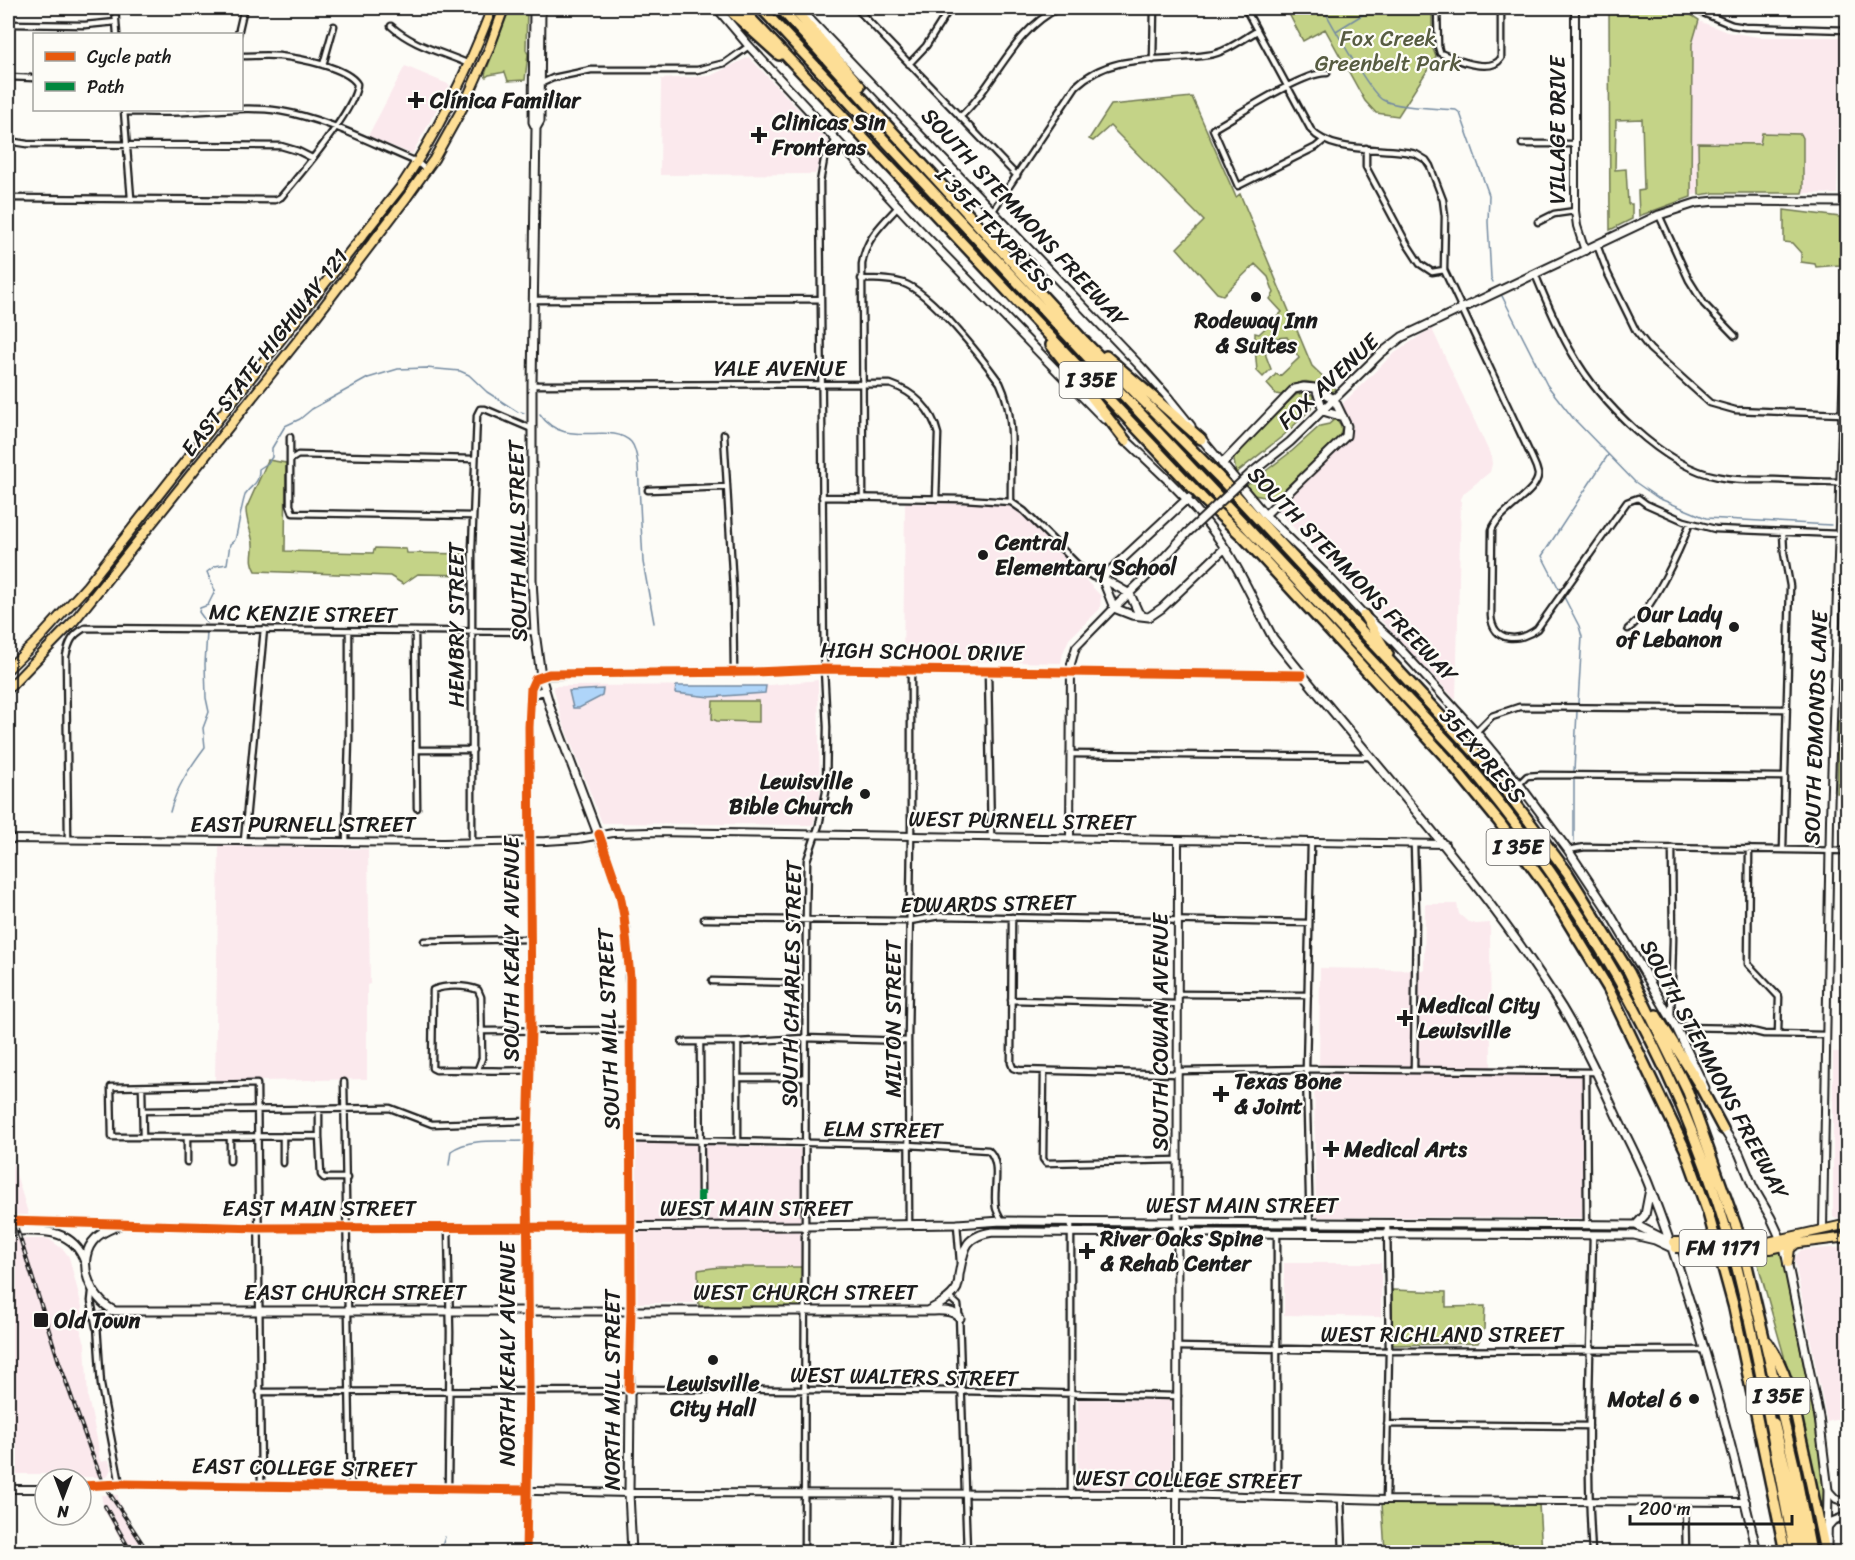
<svg xmlns="http://www.w3.org/2000/svg" width="1855" height="1560" viewBox="0 0 1855 1560" font-family="Sriracha,sans-serif">
  <rect width="100%" height="100%" fill="#fdfcf7"/>
  <filter id="ink" filterUnits="userSpaceOnUse"><feTurbulence type="fractalNoise" baseFrequency=".0167" numOctaves="2"/><feDisplacementMap in="SourceGraphic" scale="12" xChannelSelector="R" yChannelSelector="G"/><feConvolveMatrix kernelMatrix="1 2 1 2 8 2 1 2 1" color-interpolation-filters="sRGB"/></filter>
  <g filter="url(#ink)">
    <path fill="#fbe9ed" d="M1694 19 1727 32 1759 37H1841L1837 194 1740 191 1710 192 1687 196 1686 47Z
      M749 57 829 142 815 174 660 175 661 79 710 76Z
      M405 66 450 85 412 154 368 136Z
      M1432 329 1491 456 1492 464 1490 472 1464 493 1461 499 1456 700 1276 509 1350 438 1353 425 1344 410 1343 403 1392 355 1424 333Z
      M905 503 1004 504 1022 514 1101 596 1100 609 1069 639 1063 653 1061 663 903 660Z
      M818 680 820 796 813 825 602 823 562 720 553 686 770 685Z
      M219 846 368 849 370 984 367 985V1079L215 1082Z
      M1425 904H1457L1459 914 1467 921 1476 924 1490 923 1491 1066 1583 1068 1582 1218 1316 1217 1314 1076 1319 1075 1320 968 1424 970Z
      M1833 1052H1848L1847 1218 1836 1219 1833 1217Z
      M637 1142 801 1149 800 1303H637Z
      M8 1148 29 1216H8Z
      M8 1239H49L64 1250 69 1257 82 1307 83 1322 79 1325 85 1343 88 1398 98 1443 99 1457 101 1462 109 1460 111 1469 107 1477H80L55 1479 54 1474H8Z
      M1847 1247V1417L1827 1422 1794 1258 1801 1250Z
      M1284 1263H1381V1317L1284 1315Z
      M1078 1399 1171 1400V1489H1078Z
      M101 1495H118V1499L125 1515 150 1552H128L104 1510Z"/>
    <path fill="#c4d387" stroke="#707852" stroke-width="1.5" d="M510 8H527L526 50 528 54 525 80 508 81 505 72 489 75 486 77 485 74Z
      M1286 8H1432V46L1436 57 1398 116 1376 113 1365 101 1325 29 1303 41Z
      M1609 8 1682 9 1699 20 1692 44V57L1691 197 1639 216 1638 191 1644 190 1642 119 1616 120 1615 170 1626 169 1628 204H1632V219L1610 230Z
      M1192 97 1236 197 1240 194 1312 366 1336 389 1331 392C1325 391 1323 388 1318 385 1303 376 1292 386 1281 395L1276 394 1267 384 1276 374 1280 376 1299 358 1287 337 1264 339 1266 356 1271 369 1263 377 1257 371 1255 348 1260 343 1255 338V333L1259 334 1282 312 1270 299 1274 293 1268 277 1255 264 1223 295 1217 293 1177 248 1204 221 1110 126 1093 141 1089 139 1111 105Z
      M1762 133 1801 134 1803 138V189L1802 193H1714L1699 195 1698 143 1760 144Z
      M1784 210 1840 217V265L1816 267 1815 264 1801 262V253L1792 243 1784 242Z
      M1302 393 1313 395 1311 409 1284 435 1236 473 1233 454 1296 395Z
      M1335 419C1342 424 1343 429 1339 437L1274 499 1254 495 1246 486 1292 451 1320 426 1329 424Z
      M268 460 286 463 285 551 373 553 375 548 406 549 407 553 469 554V575L418 574 403 584 390 576 256 571C248 558 256 551 252 538 250 528 246 520 246 509Z
      M713 701H759V722L717 721 712 719Z
      M1838 721H1842V726H1846L1847 793H1837Z
      M1779 1241 1822 1458 1824 1474 1823 1519 1800 1412 1754 1250Z
      M720 1267H805V1310L699 1309 698 1270Z
      M1392 1290 1446 1292V1307L1485 1306 1484 1329 1478 1343 1392 1345Z
      M1382 1504H1539L1542 1552H1385Z"/>
    <path fill="#afd5f9" stroke="#748ba1" stroke-width="1.5" d="M676 686H766L765 693 710 697 675 693Z
      M603 689 602 696 579 708H573L569 691Z"/>
    <g fill="none" stroke-linecap="round" stroke-linejoin="round">
      <path stroke="#748ba1" stroke-width="1.5" d="M1323 8C1332 24 1370 94 1383 100 1397 108 1438 108 1456 110L1460 113 1489 195 1488 222 1491 278 1493 282
        M1336 31 1370 10
        M1502 296 1547 385 1573 418 1635 482 1658 498 1706 518 1831 525
        M521 412 524 413
        M540 414C564 451 610 420 631 442 636 448 637 458 638 465L643 562 654 623
        M1559 589 1542 556 1608 455
        M1564 597 1579 626 1582 637 1578 703
        M207 623 199 612 200 608 208 605 215 591 207 572 215 566 227 564 230 544 235 540C238 530 242 501 246 493 253 483 259 485 259 469L268 463 272 457V448L285 426 300 419 312 409 368 378 398 369 426 368 460 371 469 375 487 392 518 412
        M1574 771 1577 711
        M1574 780V842
        M170 812C176 788 190 767 205 747L203 728 209 712 206 698 205 664 207 632
        M449 1165 451 1151C470 1137 501 1142 524 1141
        M440 1552 445 1537"/>
      <g stroke="#1c1c1c" stroke-width="9">
        <path id="minor" d="M115 8 117 34
          M856 8 1017 176
          M1245 8 1311 130C1332 155 1386 146 1416 154L1426 160 1430 166 1443 200 1445 216 1444 270 1533 460C1535 464 1537 469 1538 474 1539 492 1498 511 1492 530L1491 616C1493 643 1520 642 1537 629L1627 502 1638 498 1646 504 1684 521 1715 529 1839 534
          M1437 8 1438 46 1440 53C1454 59 1491 75 1501 58V8
          M1697 8 1696 10 1732 25 1745 27 1848 30
          M8 24 85 25 116 22
          M391 26C413 46 442 52 469 64
          M238 34 244 8
          M1153 60 1154 8
          M909 64 926 46 950 8
          M323 65 334 26
          M8 77 34 78
          M540 84 553 78 591 70H697L725 63 749 46
          M124 111 131 198
          M125 112C144 112 164 113 184 112 216 111 249 106 280 111 328 119 373 144 417 162L426 170
          M960 117C997 83 1012 31 1059 8
          M8 141 27 144 281 146 298 151 312 158
          M1323 141 1316 147 1238 186 1213 129C1235 117 1304 71 1327 73
          M1522 144H1574
          M1366 148V167L1407 244 1420 264 1432 272 1444 270
          M8 198 275 200 281 197C298 177 357 107 357 84 347 67 298 58 279 56 267 55 254 56 242 56
          M992 212 1076 86C1111 52 1163 62 1208 55 1225 53 1243 39 1257 31
          M1659 215 1689 280 1704 304 1735 336
          M1538 222 1554 214 1575 211
          M1597 245 1608 274 1636 331 1650 349 1710 403 1735 410 1843 414
          M1535 274C1546 300 1557 328 1572 353 1599 401 1663 467 1719 477 1737 481 1756 480 1774 480 1798 481 1823 482 1848 482
          M861 279C874 279 890 279 903 283 932 293 982 358 1000 383 1017 419 1010 464 1011 502
          M533 300 821 299
          M532 385 890 384C914 392 932 409 938 434L936 499
          M724 434 733 589 734 672
          M290 437V505L293 513 473 516
          M290 460 298 455 475 459
          M648 490 727 487
          M822 497 964 499 1011 502 1024 511 1083 570 1093 577 1102 578
          M863 498 862 264C866 238 881 225 899 206
          M1628 629C1651 613 1680 550 1690 523
          M415 631 417 808
          M988 671 991 837
          M541 676 754 672 824 669 1302 675
          M1476 732 1492 716 1519 707 1786 709
          M417 750H473
          M1070 754 1371 757
          M1519 784 1527 776 1541 775 1784 777
          M68 839 66 656C69 642 72 635 85 628L535 632
          M244 841 264 629
          M472 842V548L477 415 480 409H485L532 429
          M346 843 349 739V631
          M1749 849 1748 964 1779 997 1778 1034
          M1783 849 1790 586 1784 553 1783 532
          M1568 850 1585 847 1848 851
          M1012 917 1011 1063 1013 1068 1019 1070 1178 1074
          M704 919 910 921 940 916 1309 923
          M424 941 530 939
          M712 981 805 983
          M1178 994 1308 995
          M1011 1000 1178 1004
          M1671 1017 1673 940 1672 848
          M1676 1027 1739 1028 1764 1034 1826 1035
          M481 1031 630 1030
          M682 1042H738L804 1038 908 1041
          M700 1042 701 1191
          M738 1042V1142
          M478 1069 482 1058 481 997 478 990C466 985 445 985 433 990L432 1068 436 1070C468 1069 498 1072 530 1070
          M1414 1070 1416 911 1414 844
          M1044 1071 1043 1159 1046 1163 1178 1160
          M1178 1071 1309 1069 1597 1072
          M1586 1072 1587 1225
          M738 1078H804
          M344 1082 351 1487
          M142 1087 143 1137
          M143 1111 390 1108 432 1124 529 1121
          M283 1136V1163
          M319 1136V1109
          M187 1137H112L111 1087 257 1084 261 1486
          M630 1139 909 1145 988 1150C1003 1163 992 1191 996 1208 997 1212 1000 1217 1002 1221
          M230 1161V1137
          M187 1162V1137L319 1136 321 1175 324 1178H347
          M1071 1222V1495
          M957 1224 960 1262
          M909 1225 908 1041 911 836V670
          M448 1228 450 1332 448 1488
          M1310 1234 1306 1069 1311 843
          M92 1292 91 1301 96 1327
          M949 1297 958 1305 959 1314 967 1552
          M114 1311 99 1317 97 1325 101 1385 120 1484
          M1178 1347 1389 1351 1705 1350
          M259 1392 604 1391 629 1389 961 1391 1178 1396
          M1387 1424 1589 1426
          M1277 1497V1234
          M1341 1499 1343 1552
          M1386 1500 1389 1351 1387 1223
          M1685 1502 1686 1552
          M804 1552 806 919 807 860 819 825 826 792 827 727 824 669 820 182 824 160 836 140
          M895 1552 896 1495
          M1592 1552C1585 1447 1591 1341 1593 1235"/>
      </g>
      <g stroke="#1c1c1c" stroke-width="10">
        <path id="tertiary" d="M1575 8V211L1577 226 1585 251
          M1848 194V195
          M8 839 443 843 546 841 578 839 613 833 651 832 1445 844
          M1070 839 1071 664 1076 647 1114 608
          M1823 1228 1830 820 1848 229
          M81 1486 120 1484 351 1487 629 1493 1177 1494 1386 1500 1746 1502
          M8 1489H45
          M1828 1490 1836 1499 1848 1503
          M1827 1528 1833 1521 1848 1515
          M526 1552 529 1385 527 1178 531 1030 529 727 531 688 535 679 541 676
          M1177 1552 1178 841"/>
      </g>
      <g stroke="#1c1c1c" stroke-width="11">
        <path id="secondary" d="M534 8 533 122 536 128
          M541 8 540 121 536 128 532 385V579L535 632 541 676 551 710 611 869 620 895 626 929 630 992 631 1309 629 1493 632 1552
          M717 8 749 46 917 227 1104 419
          M799 8 1142 368 1166 395 1191 426
          M1317 391 1323 411
          M1323 411 1343 417
          M1200 437 1265 515 1326 574 1364 615 1393 641 1476 732 1519 784 1568 850 1607 909 1676 1027 1705 1088
          M1125 439C1162 474 1197 505 1225 548 1244 577 1257 609 1273 638 1370 761 1479 875 1562 1008 1583 1043 1600 1080 1617 1117 1628 1140 1641 1164 1650 1188 1696 1307 1728 1429 1757 1552
          M1222 464 1294 389 1304 387 1315 388 1334 399 1347 426 1346 436 1265 515
          M1250 474 1290 442 1380 354 1402 337 1659 215 1696 203 1716 201 1848 202
          M1102 578 1188 498
          M1102 578 1130 594 1138 612 1143 616
          M1102 578 1114 608
          M1114 608 1132 615 1149 617 1162 608 1225 548
          M1114 608 1150 573 1187 533
          M531 699 533 694 545 690
          M1721 1125 1739 1153 1753 1187 1771 1218 1784 1246 1819 1417 1828 1490 1827 1547
          M8 1221 259 1228 805 1226 957 1224 1002 1221 1636 1225 1670 1242
          M122 1224C114 1228 103 1231 96 1238 74 1259 90 1300 115 1311H927C937 1306 951 1299 957 1288 958 1285 959 1279 959 1275 964 1249 964 1236 993 1232L1634 1235 1655 1240 1672 1248
          M1636 1225 1645 1215 1650 1189
          M8 1231C39 1231 72 1226 85 1262
          M929 1311C939 1311 953 1309 960 1318"/>
      </g>
      <g stroke="#1c1c1c" stroke-width="12">
        <path id="primary" d="M8 669 38 640 87 586 400 188C439 130 467 73 492 8
          M8 689 74 621 302 335 407 197 434 159 464 105 489 49 504 8
          M1768 1242 1848 1224
          M1770 1249 1799 1243 1848 1237
          M1788 1263 1790 1249 1796 1244"/>
      </g>
      <g stroke="#1c1c1c" stroke-width="14">
        <path id="motorway" d="M727 8 779 55
          M741 8 1123 414 1205 501 1244 538 1449 761 1499 822 1546 886 1608 988 1685 1149 1708 1213 1734 1308 1785 1552
          M761 8 1461 756C1588 906 1687 1077 1737 1268 1761 1361 1775 1458 1795 1552
          M780 8 1084 341 1219 477 1490 769 1567 872 1629 972 1688 1092 1741 1240 1795 1469 1811 1552
          M793 8 860 86
          M1051 345 1126 441
          M1106 356 1201 439
          M1364 615 1388 654
          M1656 1015 1700 1086 1723 1129
          M1767 1342C1787 1370 1793 1401 1800 1434 1809 1473 1817 1513 1825 1552
          M1774 1423 1787 1474 1803 1552"/>
      </g>
      <use href="#minor" stroke="#fdfcf7" stroke-width="4.5"/>
      <use href="#tertiary" stroke="#fdfcf7" stroke-width="6"/>
      <use href="#secondary" stroke="#fdfcf7" stroke-width="7"/>
      <use href="#primary" stroke="#fdde96" stroke-width="8"/>
      <use href="#motorway" stroke="#fdde96" stroke-width="9"/>
      <g stroke="#1c1c1c" stroke-width="4">
        <path id="rail" d="M8 1200 58 1359 91 1452 104 1485 148 1552
          M105 1506 131 1552"/>
      </g>
      <use href="#rail" stroke="#fdfcf7" stroke-width="1.5" stroke-dasharray="4.5" stroke-linecap="butt"/>
      <g stroke="#1c1c1c" stroke-width="11" stroke-linecap="butt">
        <path id="secondary-bridge" d="M1187 533 1250 474"/>
      </g>
      <g stroke="#1c1c1c" stroke-width="12" stroke-linecap="butt">
        <path id="primary-bridge" d="M1674 1242H1768
          M1675 1248 1770 1249"/>
      </g>
      <use href="#secondary-bridge" stroke="#fdfcf7" stroke-width="7"/>
      <use href="#primary-bridge" stroke="#fdde96" stroke-width="8"/>
      <path stroke="#00873e" stroke-width="8" stroke-dasharray="15 8" stroke-linecap="butt" d="M701 1191V1220"/>
      <g stroke="#fdfcf7" stroke-width="13">
        <path id="cycleway" d="M599 834 620 895 624 916 630 977 631 1309 629 1389
          M8 1221 259 1228 629 1227
          M81 1486 120 1484 526 1490
          M526 1552 529 1385 527 1178 531 1030 529 727 531 688 535 679 549 674 754 672 824 669 1302 675"/>
      </g>
      <use href="#cycleway" stroke="#e8590c" stroke-width="9"/>
    </g>
  </g>
  <g fill="#1c1c1c" stroke="#fdfcf7" stroke-width="2">
    <path d="M413 91h6v6h6v6h-6v6h-6v-6h-6v-6h6z"/>
    <path d="M756 126h6v6h6v6h-6v6h-6v-6h-6v-6h6z"/>
    <circle cx="1256" cy="297" r="6"/>
    <circle cx="983" cy="555" r="6"/>
    <circle cx="1734" cy="627" r="6"/>
    <circle cx="865" cy="794" r="6"/>
    <path d="M1402 1009h6v6h6v6h-6v6h-6v-6h-6v-6h6z"/>
    <path d="M1218 1085h6v6h6v6h-6v6h-6v-6h-6v-6h6z"/>
    <path d="M1328 1140h6v6h6v6h-6v6h-6v-6h-6v-6h6z"/>
    <path d="M1084 1242h6v6h6v6h-6v6h-6v-6h-6v-6h6z"/>
    <rect x="33" y="1312" width="16" height="16" rx="3"/>
    <circle cx="713" cy="1360" r="6"/>
    <circle cx="1694" cy="1399" r="6"/>
  </g>
  <g text-anchor="middle" stroke-width="4.5" stroke-linejoin="round" paint-order="stroke">
    <g fill="#fdfcf7" stroke="#605f5e" stroke-width="1.5">
      <rect x="1059.5" y="362" width="63" height="36" rx="4.5"/>
      <rect x="1486.5" y="829" width="63" height="36" rx="4.5"/>
      <rect x="1679.5" y="1230" width="87" height="36" rx="4.5"/>
      <rect x="1746.5" y="1378" width="63" height="36" rx="4.5"/>
    </g>
    <g font-size="21" font-weight="bold" fill="#1c1c1c">
      <text x="1091" y="387">I 35E</text>
      <text x="1518" y="854">I 35E</text>
      <text x="1723" y="1255">FM 1171</text>
      <text x="1778" y="1403">I 35E</text>
    </g>
    <g font-size="22" fill="#575c41" stroke="#fdfcf7">
      <text x="1388" y="46">Fox Creek<tspan x="1388" dy="25">Greenbelt Park</tspan></text>
    </g>
    <g font-size="22" font-weight="bold" fill="#1c1c1c" stroke="#fdfcf7" text-anchor="start">
      <text x="430" y="108">Clínica Familiar</text>
      <text x="772" y="130">Clinicas Sin<tspan x="772" dy="25">Fronteras</tspan></text>
      <text x="1256" y="328" text-anchor="middle">Rodeway Inn<tspan x="1256" dy="25">&amp; Suites</tspan></text>
      <text x="995" y="550">Central<tspan x="995" dy="25">Elementary School</tspan></text>
      <text x="1722" y="622" text-anchor="end">Our Lady<tspan x="1722" dy="25">of Lebanon</tspan></text>
      <text x="853" y="789" text-anchor="end">Lewisville<tspan x="853" dy="25">Bible Church</tspan></text>
      <text x="1418" y="1013">Medical City<tspan x="1418" dy="25">Lewisville</tspan></text>
      <text x="1234" y="1089">Texas Bone<tspan x="1234" dy="25">&amp; Joint</tspan></text>
      <text x="1344" y="1157">Medical Arts</text>
      <text x="1100" y="1246">River Oaks Spine<tspan x="1100" dy="25">&amp; Rehab Center</tspan></text>
      <text x="54" y="1328">Old Town</text>
      <text x="713" y="1391" text-anchor="middle">Lewisville<tspan x="713" dy="25">City Hall</tspan></text>
      <text x="1682" y="1407" text-anchor="end">Motel 6</text>
    </g>
    <g font-size="22" fill="#1c1c1c" stroke="#fdfcf7">
      <text transform="translate(1557 130) rotate(-90)" y="8">VILLAGE DRIVE</text>
      <text transform="translate(1025 217) rotate(47)" y="8">SOUTH STEMMONS FREEWAY</text>
      <text transform="translate(995 229) rotate(47)" y="8">I 35E TEXPRESS</text>
      <text transform="translate(264 352) rotate(-52)" y="8">EAST STATE HIGHWAY 121</text>
      <text x="780" y="376">YALE AVENUE</text>
      <text transform="translate(1328 381) rotate(-43)" y="8">FOX AVENUE</text>
      <text transform="translate(517 541) rotate(-91)" y="8">SOUTH MILL STREET</text>
      <text transform="translate(1353 574) rotate(46)" y="8">SOUTH STEMMONS FREEWAY</text>
      <text transform="translate(303 613) rotate(1)" y="8">MC KENZIE STREET</text>
      <text transform="translate(456 625) rotate(-90)" y="8">HEMBRY STREET</text>
      <text transform="translate(922 651) rotate(1)" y="8">HIGH SCHOOL DRIVE</text>
      <text transform="translate(1815 728) rotate(-88)" y="8">SOUTH EDMONDS LANE</text>
      <text transform="translate(1483 755) rotate(49)" y="8">35EXPRESS</text>
      <text transform="translate(1022 820) rotate(1)" y="8">WEST PURNELL STREET</text>
      <text x="303" y="832">EAST PURNELL STREET</text>
      <text transform="translate(988 903) rotate(-1)" y="8">EDWARDS STREET</text>
      <text transform="translate(511 949) rotate(-90)" y="8">SOUTH KEALY AVENUE</text>
      <text transform="translate(791 984) rotate(-89)" y="8">SOUTH CHARLES STREET</text>
      <text transform="translate(893 1019) rotate(-90)" y="8">MILTON STREET</text>
      <text transform="translate(608 1029) rotate(-92)" y="8">SOUTH MILL STREET</text>
      <text transform="translate(1160 1032) rotate(-90)" y="8">SOUTH COWAN AVENUE</text>
      <text transform="translate(1715 1069) rotate(62)" y="8">SOUTH STEMMONS FREEWAY</text>
      <text transform="translate(883 1129) rotate(1)" y="8">ELM STREET</text>
      <text x="1242" y="1213">WEST MAIN STREET</text>
      <text x="319" y="1216">EAST MAIN STREET</text>
      <text x="756" y="1216">WEST MAIN STREET</text>
      <text x="355" y="1300">EAST CHURCH STREET</text>
      <text x="805" y="1300">WEST CHURCH STREET</text>
      <text x="1442" y="1342">WEST RICHLAND STREET</text>
      <text transform="translate(507 1354) rotate(-90)" y="8">NORTH KEALY AVENUE</text>
      <text transform="translate(904 1376) rotate(1)" y="8">WEST WALTERS STREET</text>
      <text transform="translate(612 1390) rotate(-90)" y="8">NORTH MILL STREET</text>
      <text transform="translate(304 1467) rotate(1)" y="8">EAST COLLEGE STREET</text>
      <text transform="translate(1188 1479) rotate(1)" y="8">WEST COLLEGE STREET</text>
    </g>
  </g>
  <rect width="1855" height="1560" fill="none" stroke="#fdfcf7" stroke-width="30"/>
  <rect x="15" y="15" width="1825" height="1530" fill="none" stroke="#1c1c1c" stroke-width="2" filter="url(#ink)"/>
  <rect x="33" y="33" width="210" height="78" fill="#fdfcf7" stroke="#a3a29f" stroke-width="1.5"/>
  <rect x="45" y="52" width="30" height="9" fill="#e8590c" stroke="#a3a29f" stroke-width="1.5"/>
  <text x="87" y="63" font-size="18" fill="#1c1c1c">Cycle path</text>
  <rect x="45" y="82" width="30" height="9" fill="#00873e" stroke="#a3a29f" stroke-width="1.5"/>
  <text x="87" y="93" font-size="18" fill="#1c1c1c">Path</text>
  <g transform="translate(63 1497) rotate(180)"><circle r="28" fill="#fdfcf7" stroke="#a3a29f" stroke-width="1.5"/>
  <path d="M0-4.5L10 22L0 15L-10 22Z" fill="#1c1c1c"/>
  <text y="-9" font-size="16" font-weight="bold" text-anchor="middle" fill="#1c1c1c">N</text>
  </g>
  <path d="M1630 1515v9h162v-9" fill="none" stroke="#1c1c1c" stroke-width="3"/>
  <text x="1639" y="1515" font-size="18" fill="#1c1c1c" stroke="#fdfcf7" stroke-width="4.5" paint-order="stroke">200 m</text>
</svg>
